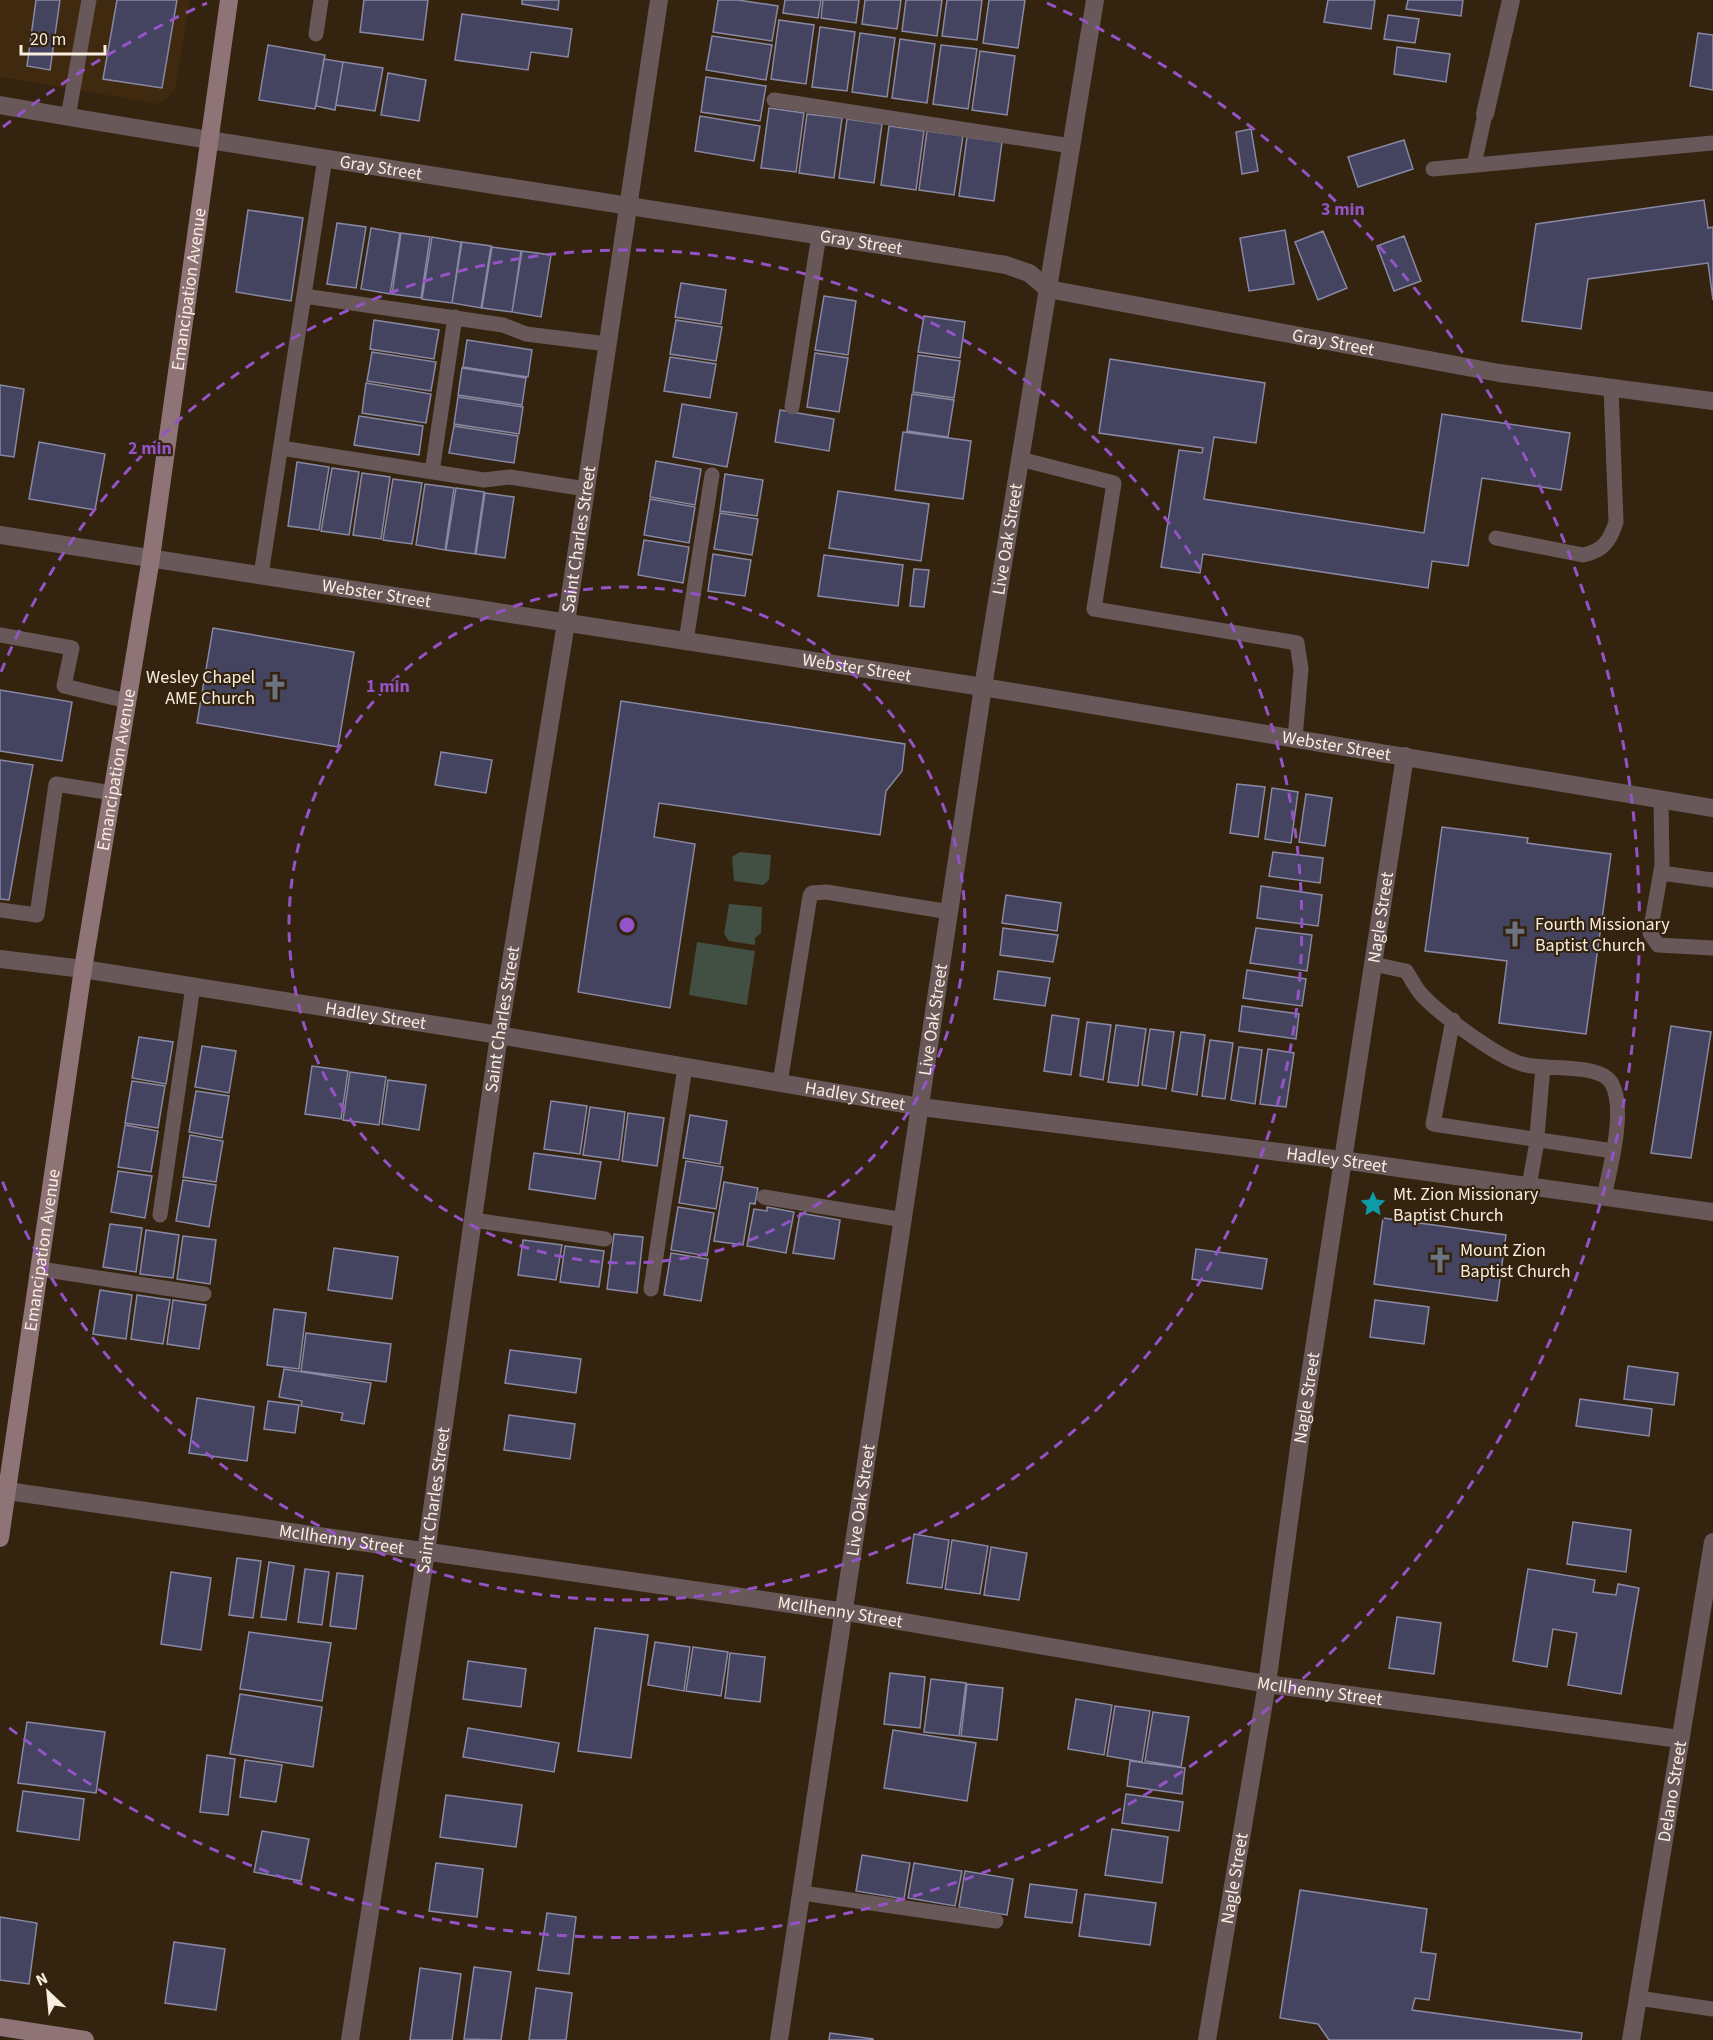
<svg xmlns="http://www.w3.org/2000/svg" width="1713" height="2040" viewBox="0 0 1713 2040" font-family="'Source Sans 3',sans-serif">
  <rect width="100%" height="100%" fill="#34230e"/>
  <path fill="#402a0f" d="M0 0H36L27 66 50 70 60 0H190L175 91 159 104 0 77Z"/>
  <path fill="#415042" d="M740 852 771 855 769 880 763 885 734 881 732 857Z
    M729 904 762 907 761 933 755 938V945L729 941 724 934Z
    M697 942 755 951 747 1005 689 995Z"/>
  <path fill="#444461" stroke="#8888a4" stroke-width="1.5" d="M36 0H60L50 70 27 66Z
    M117 0H177L162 88 103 79Z
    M364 0H428L423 40 360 32Z
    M522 0H559L558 10 522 4Z
    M718 0H738L778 6 772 41 713 32Z
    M785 0H821L818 18 783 13Z
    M823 0H859L856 23 821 18Z
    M865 0H901L897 29 862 24Z
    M906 0H942L937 36 902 31Z
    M947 0H982L977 40 942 36Z
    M989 0H1025L1018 48 983 43Z
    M1328 0H1375L1371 29 1324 22Z
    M1408 0H1463L1461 16 1406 9Z
    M462 14 572 29 568 57 531 52 528 70 455 60Z
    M1388 15 1419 19 1415 43 1384 39Z
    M779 20 814 25 806 84 771 79Z
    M820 27 855 32 847 91 812 87Z
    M860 33 895 38 887 97 852 92Z
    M1698 33 1713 35V90L1690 86Z
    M712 36 772 45 766 80 706 70Z
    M900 39 935 44 927 103 892 98Z
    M268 45 325 55 315 109 259 100Z
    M941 45 977 49 968 109 933 104Z
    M1397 47 1450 54 1446 82 1394 74Z
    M980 51 1015 56 1007 115 972 110Z
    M324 59 343 62 335 110 316 106Z
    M343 62 383 68 375 111 336 105Z
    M388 73 426 80 419 121 381 115Z
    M706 77 766 86 760 121 701 112Z
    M769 108 804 113 796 172 761 168Z
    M807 114 842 118 834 178 799 173Z
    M700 116 760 126 754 161 695 151Z
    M847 119 882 124 874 183 839 178Z
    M889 126 924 131 916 190 881 185Z
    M1251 129 1258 171 1242 174 1236 132Z
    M927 131 963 136 954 195 919 190Z
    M967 137 1002 142 994 201 959 196Z
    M1404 140 1413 169 1358 187 1348 157Z
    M1704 200 1708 228 1713 227V300L1708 263 1588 279 1581 329 1522 321 1536 224Z
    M248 210 303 218 291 301 236 292Z
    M337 223 366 227 356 288 327 284Z
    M371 228 400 233 390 294 361 289Z
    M1285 230 1294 284 1249 291 1240 238Z
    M1323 231 1347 288 1318 300 1295 242Z
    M401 233 430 237 421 298 392 294Z
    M1404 236 1421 281 1394 291 1377 246Z
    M432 237 461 242 452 303 422 299Z
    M462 242 491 246 481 308 452 303Z
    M492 247 521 251 512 312 482 308Z
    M522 251 551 255 541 317 512 312Z
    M681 283 726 290 721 324 675 317Z
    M824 296 856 301 848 355 815 350Z
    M924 316 965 322 960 358 918 352Z
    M374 320 439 330 434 359 370 349Z
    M676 320 722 327 716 361 670 354Z
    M467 340 532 350 528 377 463 367Z
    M372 352 436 362 431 391 367 381Z
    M815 353 848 358 839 412 807 407Z
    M918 355 960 361 954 398 913 392Z
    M670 357 716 364 710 398 664 391Z
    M1110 359 1265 383 1256 443 1214 437 1204 499 1424 533 1442 414 1570 433 1561 490 1482 478 1468 566 1432 561 1428 588 1203 554 1200 573 1161 567 1179 450 1202 453 1203 448 1099 433Z
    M462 368 526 378 522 405 458 395Z
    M366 383 431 394 426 423 362 413Z
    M0 385 24 389 14 457 0 455Z
    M912 394 954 400 948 437 907 431Z
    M458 397 523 407 519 434 454 424Z
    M682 404 737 413 727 467 673 457Z
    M780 410 834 419 829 451 775 442Z
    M359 416 423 426 419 455 354 445Z
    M454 426 518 436 514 463 449 453Z
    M903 432 971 441 963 499 895 490Z
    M39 442 105 454 95 510 29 499Z
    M656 461 701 469 695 505 650 497Z
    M297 462 329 467 319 530 288 526Z
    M332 468 359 472 349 535 321 531Z
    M362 473 390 477 381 539 353 535Z
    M725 474 763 480 757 516 720 511Z
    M393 479 422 483 412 544 383 540Z
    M425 484 454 488 445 550 416 545Z
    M456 488 484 492 475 554 446 550Z
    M838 491 929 504 921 561 829 548Z
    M485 493 514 497 505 558 476 554Z
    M650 499 695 507 689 543 644 535Z
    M720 513 758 519 752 555 714 549Z
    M644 540 689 547 683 583 638 575Z
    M713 554 751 560 745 596 708 591Z
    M824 555 903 565 898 606 818 596Z
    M914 569 929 570 924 607 910 606Z
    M213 628 354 652 338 747 197 723Z
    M0 690 72 702 62 761 0 751Z
    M621 701 905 744 902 771 886 791 880 835 659 803 654 837 695 844 670 1008 578 992Z
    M441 752 492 760 486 793 435 785Z
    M0 760 33 765 9 900 0 899Z
    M1237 784 1265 787 1258 837 1230 833Z
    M1272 788 1298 792 1291 843 1265 839Z
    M1306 794 1332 798 1325 846 1299 842Z
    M1442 827 1528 838 1527 843 1611 854 1586 1034 1499 1023 1507 961 1425 951Z
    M1273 852 1323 858 1320 883 1269 876Z
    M1261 886 1322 895 1318 926 1257 918Z
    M1006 895 1061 903 1057 931 1002 923Z
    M1003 928 1058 935 1053 962 1000 955Z
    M1256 928 1312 935 1307 971 1250 963Z
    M1247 970 1306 979 1302 1006 1243 998Z
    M998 971 1050 978 1045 1006 994 999Z
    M1242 1006 1299 1014 1296 1039 1239 1031Z
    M1052 1015 1079 1019 1071 1075 1044 1071Z
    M1087 1022 1111 1025 1103 1080 1080 1076Z
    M1116 1025 1146 1029 1138 1086 1108 1082Z
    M1671 1026 1711 1032 1691 1158 1651 1153Z
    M1150 1029 1174 1032 1166 1089 1142 1085Z
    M1181 1032 1205 1035 1197 1095 1172 1091Z
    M139 1037 173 1042 166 1084 132 1078Z
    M1210 1040 1233 1043 1225 1099 1202 1096Z
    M202 1046 236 1051 229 1093 195 1087Z
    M1239 1047 1262 1050 1255 1104 1231 1100Z
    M1268 1049 1294 1053 1286 1107 1260 1104Z
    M312 1066 348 1071 341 1119 305 1114Z
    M350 1072 386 1077 379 1125 343 1120Z
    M388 1080 426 1085 419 1130 382 1124Z
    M132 1081 165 1086 158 1128 125 1123Z
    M196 1091 229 1096 222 1138 189 1132Z
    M551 1101 587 1106 580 1154 544 1149Z
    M590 1107 625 1112 619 1160 583 1155Z
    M628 1113 664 1118 657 1166 622 1161Z
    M690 1115 727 1121 720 1164 683 1158Z
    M125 1125 158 1131 151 1172 118 1167Z
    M190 1135 223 1141 216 1182 183 1177Z
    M534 1153 601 1162 595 1199 529 1189Z
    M686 1161 723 1167 716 1209 679 1203Z
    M118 1171 152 1176 145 1218 111 1212Z
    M183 1180 216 1185 209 1227 176 1221Z
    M724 1182 758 1188 755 1204 750 1203 743 1245 714 1241Z
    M678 1207 714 1213 707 1256 671 1250Z
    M767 1207 794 1212 786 1253 747 1246 754 1209 767 1211Z
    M800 1213 840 1220 834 1259 793 1253Z
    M1383 1218 1506 1235 1497 1301 1374 1284Z
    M110 1224 142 1228 136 1272 103 1267Z
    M146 1230 179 1235 173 1278 140 1274Z
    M614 1234 643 1237 637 1293 607 1289Z
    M183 1236 216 1240 210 1284 177 1279Z
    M523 1240 562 1245 556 1280 518 1275Z
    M565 1246 604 1251 599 1287 560 1282Z
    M334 1248 398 1257 392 1299 328 1290Z
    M1196 1249 1267 1259 1262 1289 1192 1279Z
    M671 1253 708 1259 701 1301 664 1295Z
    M100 1290 132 1295 126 1339 93 1334Z
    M137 1295 170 1300 163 1344 131 1339Z
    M173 1300 206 1305 199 1349 167 1344Z
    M1375 1300 1429 1307 1424 1344 1370 1337Z
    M274 1309 306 1313 299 1369 267 1365Z
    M306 1333 391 1344 386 1382 301 1371Z
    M510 1350 581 1359 576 1393 505 1383Z
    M1628 1366 1678 1373 1674 1405 1624 1399Z
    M284 1369 371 1383 364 1424 341 1420 343 1413 301 1406 302 1401 279 1397Z
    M197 1398 254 1407 247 1461 189 1453Z
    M1580 1399 1652 1409 1649 1436 1576 1426Z
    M268 1401 299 1405 295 1433 264 1429Z
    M509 1415 575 1424 570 1459 504 1450Z
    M1573 1522 1631 1530 1626 1572 1567 1564Z
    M914 1534 949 1540 942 1588 907 1583Z
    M952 1540 988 1546 980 1594 945 1589Z
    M991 1547 1027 1553 1019 1600 984 1595Z
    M237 1558 261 1561 253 1618 229 1615Z
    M269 1562 294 1566 286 1620 261 1617Z
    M305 1569 329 1572 322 1625 298 1622Z
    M1528 1569 1595 1580 1593 1592 1616 1595 1618 1584 1639 1588 1621 1694 1568 1685 1577 1633 1553 1629 1547 1667 1513 1661Z
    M171 1572 211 1578 201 1650 161 1644Z
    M337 1573 363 1576 356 1629 330 1626Z
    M1397 1617 1441 1623 1434 1674 1389 1668Z
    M595 1628 648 1635 631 1758 578 1751Z
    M249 1632 331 1643 322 1701 240 1689Z
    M655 1642 690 1647 684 1691 648 1685Z
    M693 1647 728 1652 721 1696 686 1691Z
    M730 1653 765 1657 760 1702 725 1698Z
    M468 1661 526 1669 521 1707 463 1699Z
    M890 1673 925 1677 920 1728 884 1724Z
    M931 1679 966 1683 959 1736 924 1732Z
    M967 1684 1003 1688 997 1740 961 1736Z
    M240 1694 322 1707 313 1767 230 1754Z
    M1076 1699 1112 1705 1104 1755 1068 1749Z
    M1115 1706 1150 1711 1142 1762 1107 1756Z
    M1153 1712 1189 1717 1181 1767 1145 1761Z
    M27 1722 105 1732 96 1793 18 1783Z
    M468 1728 559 1743 554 1772 463 1757Z
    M893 1730 976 1743 967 1801 884 1788Z
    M207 1755 235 1759 228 1815 200 1812Z
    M245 1760 282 1765 276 1802 240 1797Z
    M1130 1761 1185 1768 1182 1794 1127 1786Z
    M23 1791 84 1799 79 1840 17 1831Z
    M1126 1794 1183 1802 1179 1831 1122 1823Z
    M446 1795 522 1805 516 1847 440 1837Z
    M1112 1829 1168 1837 1162 1883 1105 1875Z
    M262 1831 309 1839 301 1881 254 1872Z
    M862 1855 910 1863 904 1899 856 1891Z
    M436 1863 483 1869 477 1917 429 1911Z
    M914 1863 962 1871 955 1906 908 1898Z
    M965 1871 1013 1879 1007 1915 959 1907Z
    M1030 1884 1077 1890 1072 1923 1025 1917Z
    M1300 1890 1427 1909 1421 1952 1436 1954 1429 2000 1415 1998 1412 2010 1582 2033 1581 2040H1329L1318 2024 1280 2018Z
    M1085 1894 1156 1903 1150 1945 1079 1936Z
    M547 1913 576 1917 569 1974 538 1970Z
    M0 1917 37 1923 29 1984 0 1980Z
    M174 1942 225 1949 216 2010 165 2003Z
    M474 1967 511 1972 501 2040 464 2039Z
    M420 1968 461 1974 452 2040H410Z
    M536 1988 572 1993 566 2040H529Z
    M830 2033 873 2039V2040H829Z"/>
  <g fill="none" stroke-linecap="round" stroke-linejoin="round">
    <path stroke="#695859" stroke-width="15" d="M316 34 321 0
      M774 100 1071 146
      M68 117 89 0
      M1474 165 1485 114
      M1433 169 1713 143
      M304 296 503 325 526 334 607 344
      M792 407 819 235
      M281 448 484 480 510 477 586 489
      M1020 459 1114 483 1094 609 1297 643 1301 669 1295 738
      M432 472 455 317
      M1496 538 1583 555C1603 551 1610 541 1616 522L1611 388
      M261 575 325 158
      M0 635 72 648 64 686 127 701
      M686 641 712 475
      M1661 800 1662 865 1650 933 1658 945 1713 948
      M1661 873 1713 880
      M0 910 37 915 56 784 112 793
      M1373 964 1406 971C1411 978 1415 987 1421 994 1438 1013 1497 1057 1522 1064 1545 1071 1601 1062 1612 1084 1626 1110 1610 1168 1604 1197
      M1453 1020 1433 1124 1613 1151
      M780 1083 810 896 812 893 826 892 950 912
      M1529 1186 1536 1147 1543 1067
      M764 1197 904 1220
      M160 1215 193 986
      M473 1220 605 1239
      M40 1269 204 1294
      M651 1289 685 1067
      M802 1893 996 1921
      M1638 1998 1713 2009"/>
    <g stroke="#695859" stroke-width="18">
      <path id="s1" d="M0 105C335 163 671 211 1006 265L1029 273 1048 289 1499 373 1713 401"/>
      <path d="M1485 114 1511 0"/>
      <path id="s2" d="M0 535 983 687 1713 808"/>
      <path id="s3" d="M0 959 83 969 499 1035 921 1107 1342 1160 1713 1212"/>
      <path id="s4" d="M0 1490 846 1612 1267 1684 1680 1739"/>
      <path id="s5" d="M350 2040 426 1552 499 1035 566 623 659 0"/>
      <path id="s6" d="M779 2040 983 687 1095 0"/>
      <path id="s7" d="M1207 2040 1267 1684 1300 1440 1405 756"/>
      <path id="s8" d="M1631 2040 1713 1542"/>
    </g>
    <g stroke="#8e7476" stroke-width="18">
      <path id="s9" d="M0 1538 83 969 151 558 229 0"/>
      <path d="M0 2027 85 2040"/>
    </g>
  </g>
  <g fill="none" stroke="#9453c6" stroke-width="3" stroke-dasharray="10 8">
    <circle cx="627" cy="925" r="338"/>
    <path d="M1 672A675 675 0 1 1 1 1178"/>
    <path d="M3 127A1013 1013 0 0 1 207 3M1047 3A1013 1013 0 1 1 3 1723"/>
  </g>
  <defs>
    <g id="church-bare" transform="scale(2.07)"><path d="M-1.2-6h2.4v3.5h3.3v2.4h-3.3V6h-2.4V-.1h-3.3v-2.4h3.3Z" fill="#6b7280" stroke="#34230e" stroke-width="2.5" paint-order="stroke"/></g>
    <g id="sight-bare" transform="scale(2.07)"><path d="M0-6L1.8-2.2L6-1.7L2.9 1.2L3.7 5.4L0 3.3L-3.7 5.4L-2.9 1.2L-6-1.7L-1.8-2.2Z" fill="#0f9aa8" stroke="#34230e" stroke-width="2.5" paint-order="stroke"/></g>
  </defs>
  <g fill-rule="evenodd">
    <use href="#church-bare" x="275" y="687"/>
    <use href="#church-bare" x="1515" y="934"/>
    <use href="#sight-bare" x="1373" y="1204"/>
    <use href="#church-bare" x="1440" y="1260"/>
  </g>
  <g text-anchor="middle" stroke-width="4.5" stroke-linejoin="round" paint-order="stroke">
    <g font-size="18" fill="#f8ede0" stroke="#34230e">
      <text dy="6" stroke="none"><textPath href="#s1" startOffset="386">Gray Street</textPath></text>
      <text dy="6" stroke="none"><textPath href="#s1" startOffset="872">Gray Street</textPath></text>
      <text dy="6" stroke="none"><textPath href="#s9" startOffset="1263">Emancipation Avenue</textPath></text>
      <text dy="6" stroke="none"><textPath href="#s1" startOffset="1358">Gray Street</textPath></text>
      <text dy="6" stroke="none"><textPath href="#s6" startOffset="1518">Live Oak Street</textPath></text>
      <text dy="6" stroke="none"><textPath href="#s5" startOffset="1518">Saint Charles Street</textPath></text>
      <text dy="6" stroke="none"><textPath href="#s2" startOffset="381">Webster Street</textPath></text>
      <text dy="6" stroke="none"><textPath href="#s2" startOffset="867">Webster Street</textPath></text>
      <text dy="6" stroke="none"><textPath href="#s2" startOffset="1353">Webster Street</textPath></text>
      <text dy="6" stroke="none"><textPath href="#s9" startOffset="777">Emancipation Avenue</textPath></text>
      <text dy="6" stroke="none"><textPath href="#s7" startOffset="1136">Nagle Street</textPath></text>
      <text dy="6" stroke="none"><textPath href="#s3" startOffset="380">Hadley Street</textPath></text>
      <text dy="6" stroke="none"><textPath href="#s5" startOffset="1032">Saint Charles Street</textPath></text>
      <text dy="6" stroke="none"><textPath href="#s6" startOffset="1032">Live Oak Street</textPath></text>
      <text dy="6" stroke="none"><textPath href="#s3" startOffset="866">Hadley Street</textPath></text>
      <text dy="6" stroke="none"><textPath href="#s3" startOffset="1352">Hadley Street</textPath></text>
      <text dy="6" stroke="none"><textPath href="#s9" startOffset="291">Emancipation Avenue</textPath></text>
      <text dy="6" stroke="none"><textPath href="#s7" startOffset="650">Nagle Street</textPath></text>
      <text dy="6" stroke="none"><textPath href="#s6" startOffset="546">Live Oak Street</textPath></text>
      <text dy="6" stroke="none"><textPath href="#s5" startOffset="546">Saint Charles Street</textPath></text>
      <text dy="6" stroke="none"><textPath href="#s4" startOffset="345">McIlhenny Street</textPath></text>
      <text dy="6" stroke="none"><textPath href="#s4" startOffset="849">McIlhenny Street</textPath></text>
      <text dy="6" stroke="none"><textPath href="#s4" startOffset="1335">McIlhenny Street</textPath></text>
      <text dy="6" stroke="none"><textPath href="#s8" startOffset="252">Delano Street</textPath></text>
      <text dy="6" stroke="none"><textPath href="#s7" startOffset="164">Nagle Street</textPath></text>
    </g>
    <g font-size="18" fill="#f8ede0" stroke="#34230e" text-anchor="start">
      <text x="255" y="683" text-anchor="end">Wesley Chapel<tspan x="255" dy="21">AME Church</tspan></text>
      <text x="1535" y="930">Fourth Missionary<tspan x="1535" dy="21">Baptist Church</tspan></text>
      <text x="1393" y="1200">Mt. Zion Missionary<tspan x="1393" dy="21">Baptist Church</tspan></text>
      <text x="1460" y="1256">Mount Zion<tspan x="1460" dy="21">Baptist Church</tspan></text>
    </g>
  </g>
  <circle cx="627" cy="925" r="9" fill="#9453c6" stroke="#34230e" stroke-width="3"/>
  <g font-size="18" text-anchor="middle" font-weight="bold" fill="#9453c6" stroke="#34230e" stroke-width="4.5" stroke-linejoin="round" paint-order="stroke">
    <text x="1343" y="215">3 min</text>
    <text x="150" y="454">2 min</text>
    <text x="388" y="692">1 min</text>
  </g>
  <g transform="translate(48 1992) rotate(334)" stroke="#34230e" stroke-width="4.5" paint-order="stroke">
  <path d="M0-4.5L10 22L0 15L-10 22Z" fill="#f8ede0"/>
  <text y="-9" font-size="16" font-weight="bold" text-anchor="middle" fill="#f8ede0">N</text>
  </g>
  <path d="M21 45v9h84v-9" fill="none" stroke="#f8ede0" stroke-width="3"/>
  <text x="30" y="45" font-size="18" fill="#f8ede0" stroke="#34230e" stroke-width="4.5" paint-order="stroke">20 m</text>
</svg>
